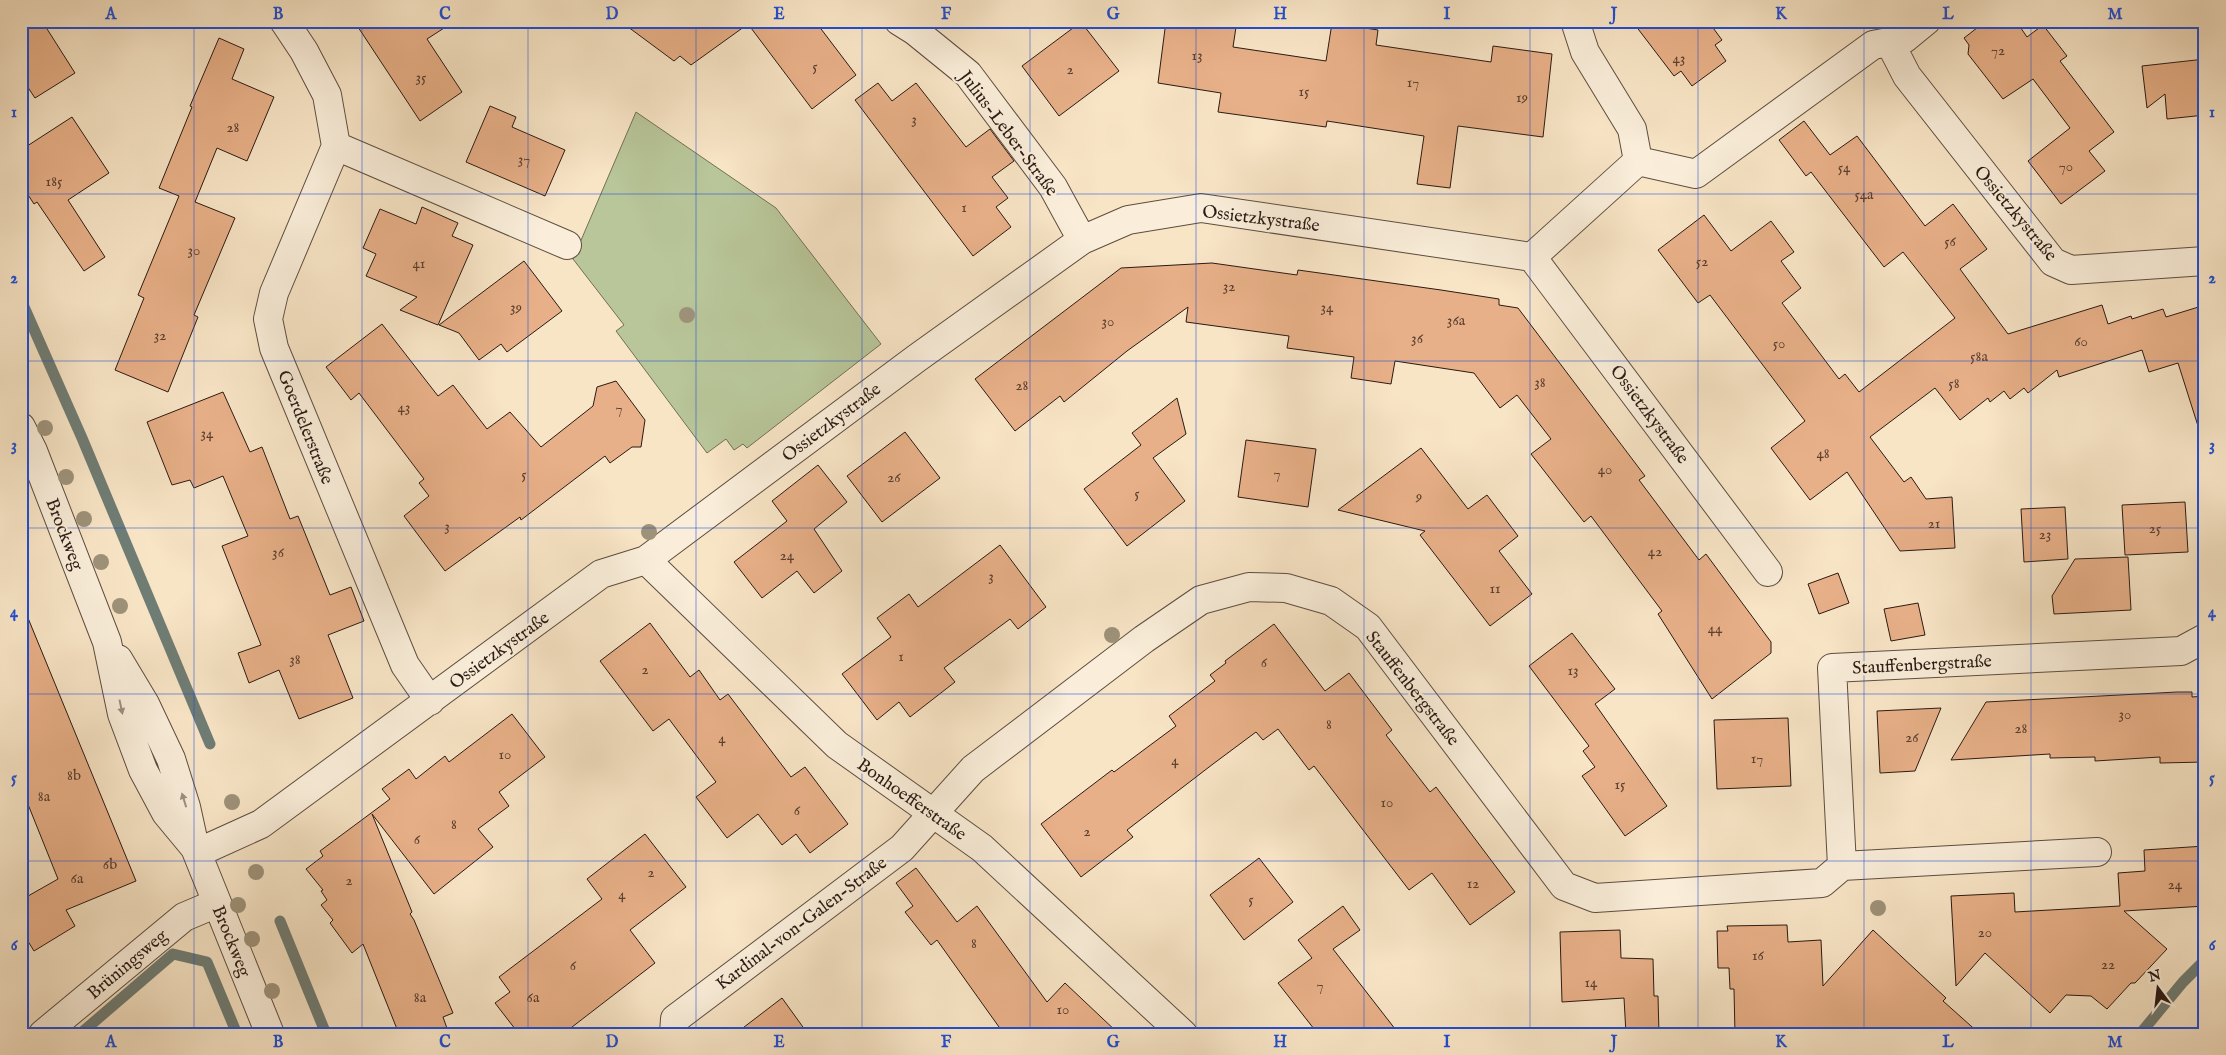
<svg xmlns="http://www.w3.org/2000/svg" width="2226" height="1055" viewBox="0 0 2226 1055" font-family="'IM FELL English',serif">
  <rect width="100%" height="100%" fill="#f8e5c6"/>
  <filter id="stains"><feTurbulence type="fractalNoise" baseFrequency=".004" numOctaves="4"/><feColorMatrix values="0 0 0 0 .2 0 0 0 0 .09 0 0 0 0 .02 0 0 0 .5 -.17"/></filter>
  <radialGradient id="worn" r=".72"><stop offset=".6" stop-color="#630" stop-opacity="0"/><stop offset="1" stop-color="#630" stop-opacity=".3"/></radialGradient>
  <path fill="#b8c699" stroke="#717056" d="M636 112 776 208 881 344 747 448 743 444 734 450 726 439 707 453 616 331 624 325 573 259Z"/>
  <g fill="none" stroke-linecap="round" stroke-linejoin="round">
    <path stroke="#6f7d75" stroke-width="11" d="M21 300 82 438 210 744
      M280 921 326 1034
      M80 1034 173 954 207 962 237 1034
      M2140 1034 2183 982 2205 960"/>
  </g>
  <path fill="#e8b088" stroke="#2a1a14" d="M21 21H42L75 73 35 98 21 77Z
    M354 21H455L427 39 462 92 420 121Z
    M620 21H815L856 75 812 109 748 24 691 65 680 56 674 61Z
    M1166 21H1199L1236 27 1233 47 1326 61 1332 23 1378 30 1376 45 1491 62 1493 46 1552 54 1543 137 1458 126 1450 188 1417 184 1424 136 1327 121 1326 127 1218 112 1221 93 1158 83Z
    M1632 21H1708L1722 40 1715 45 1726 61 1692 86 1681 71 1674 76Z
    M1986 21H2016L2027 37 2043 25 2067 56 2060 61 2114 132 2089 151 2105 171 2061 204 2028 161 2070 128 2033 79 2003 99 1968 54 1969 45 1964 38Z
    M1081 22 1119 71 1059 116 1022 66Z
    M219 38 244 49 232 79 274 97 247 161 217 148 195 202 235 218 194 315 198 317 168 392 115 370 144 298 138 295 179 196 159 188 192 107 190 106Z
    M2205 59V64L2200 68 2205 115 2167 119 2165 94 2147 108 2142 66Z
    M878 83 892 101 916 83 966 147 990 129 1014 161 992 177 1008 198 996 207 1011 227 973 256 855 100Z
    M490 106 516 117 512 127 565 150 545 196 466 162Z
    M72 117 109 173 68 200 105 257 84 271 37 202 34 204 21 184V150Z
    M1804 121 1830 155 1857 136 1925 226 1953 204 1987 249 1960 269 2008 334 2102 305 2108 324 2131 316 2132 319 2163 309 2166 317 2205 305V425L2198 426 2178 363 2149 372 2142 350 2059 377 2057 370 2028 393 2024 388 2010 399 2004 391 1990 402 1988 398 1960 420 1935 388 1870 437 1904 482 1911 477 1926 499 1952 497 1955 548 1900 551 1847 472 1810 500 1771 448 1805 421 1710 295 1698 303 1658 250 1704 215 1731 251 1771 221 1794 252 1781 261 1801 288 1782 303 1839 379 1845 374 1859 392 1955 318 1903 252 1884 267 1811 172 1806 176 1779 140Z
    M422 207 458 223 452 236 473 245 438 325 400 310 417 297 366 276 376 254 363 248 380 209 416 224Z
    M524 261 562 311 507 352 501 344 479 360 459 333 439 325Z
    M1212 263 1297 275 1298 270 1441 290 1499 299V305L1518 308 1645 476 1639 480 1699 560 1706 554 1771 642V653L1712 699 1658 614 1662 611 1591 516 1584 522 1531 454 1551 439 1517 395 1500 408 1474 373 1395 361 1391 384 1351 378 1354 357 1287 348 1289 336 1186 322 1188 307 1127 351 1064 402 1060 396 1015 431 975 379 1121 268Z
    M382 324 438 396 453 385 487 429 510 412 541 447 593 406 597 387 616 381 645 420 641 447H632L610 463 605 456 521 520 520 517 445 571 404 516 429 496 419 483 424 479 359 393 351 400 326 367Z
    M223 392 250 452 262 447 290 519 298 516 330 595 351 587 364 621 328 635 353 698 299 719 279 670 249 683 238 653 261 645 222 546 248 536 223 476 194 488 190 480 172 485 147 422Z
    M1177 398 1186 434 1153 458 1185 501 1127 546 1084 489 1141 445 1132 433Z
    M905 432 940 478 882 522 847 476Z
    M1246 440 1316 449 1308 507 1238 497Z
    M1421 448 1468 509 1487 495 1518 536 1499 551 1532 594 1490 626 1420 535 1425 531 1338 510Z
    M818 465 847 502 814 529 842 571 814 593 797 571 762 598 734 562 787 521 772 501Z
    M2185 502 2188 552 2125 555 2122 505Z
    M2065 507 2068 559 2024 562 2021 509Z
    M1000 545 1046 607 1018 629 1010 619 944 668 955 682 910 717 899 702 877 720 842 674 891 637 877 618 909 594 918 607Z
    M2128 557 2131 610 2054 614 2052 596 2075 559Z
    M1838 573 1849 603 1819 614 1808 584Z
    M21 601 136 881 66 910 75 926 34 951 21 930V900L58 879 21 787Z
    M1918 603 1925 635 1891 641 1884 609Z
    M650 623 690 677 699 670 720 700 728 694 791 777 805 767 848 824 810 853 796 834 782 845 758 814 727 838 696 797 716 782 669 719 653 731 600 661Z
    M1274 624 1325 691 1349 673 1392 730 1386 735 1430 792 1436 787 1515 892 1470 925 1432 873 1409 890 1314 766 1309 770 1278 729 1263 740 1256 732 1213 764 1127 830 1133 837 1081 877 1041 824 1112 770 1114 772 1176 726 1169 716 1215 681 1210 675 1226 663 1225 661Z
    M1572 633 1615 689 1595 704 1667 806 1625 836 1582 776 1595 767 1583 751 1589 746 1529 666Z
    M2177 692H2192V697L2205 696V762L2160 763V757L2095 761V757L2050 758V754L1951 760 1986 702Z
    M1941 708 1915 771 1880 773 1877 711Z
    M512 714 545 757 499 792 509 806 478 829 493 847 434 894 372 814 412 912 410 914 414 920 453 1013 443 1017 449 1034H399L363 944 352 953 330 923 333 920 321 905 327 900 321 891 323 890 306 869 323 856 320 851 390 799 382 789 409 769 416 779 445 756 449 762Z
    M1788 718 1791 786 1717 789 1714 720Z
    M645 834 686 887 630 930 655 963 563 1034H519L495 1003 510 992 499 977 602 899 587 879Z
    M2205 846V906L2124 911 2167 949 2135 983H2131L2107 1009 2091 996 2066 995 2050 1013 1985 953 1956 986 1951 896 2014 893 2015 912 2120 906 2118 873 2145 871 2144 850Z
    M1259 858 1293 902 1244 940 1210 895Z
    M916 868 957 922 977 906 1047 1002 1065 983 1119 1034H1004L937 940 931 945 905 912 913 906 896 883Z
    M1343 906 1360 930 1333 949 1399 1034H1318L1278 983 1312 958 1298 940Z
    M1787 925 1788 942 1821 940 1823 986 1873 930 1946 998 1943 1001 1980 1034H1735L1734 989H1730L1729 968H1718L1717 931H1728L1727 926Z
    M1620 930 1621 958 1653 959 1654 996H1658L1659 1034H1626L1624 998 1562 1002 1560 932Z
    M782 998 808 1034H735Z"/>
  <g fill="none" stroke-linecap="round" stroke-linejoin="round">
    <g stroke="#5e4d40" stroke-width="30">
      <path id="minor" d="M284 21 304 51 327 95 336 146 274 293 268 319 274 348 405 665 430 701
        M899 21 915 31 968 74 1053 187 1082 240
        M1575 21 1585 52 1632 129 1638 161
        M1889 41 1907 76 2053 262 2071 270 2205 261
        M336 146 567 245
        M1638 161 1696 174 1873 45 1904 39 1926 21
        M1532 257 1638 161
        M21 427 33 451 107 642 122 714 143 770 166 813 195 848
        M646 560 837 745 982 848 1183 1034
        M118 659 145 704 171 759 186 807 195 848 270 1034
        M197 853 261 824 601 574 646 560 917 358 1082 240 1128 220 1201 208 1532 257 1768 572
        M1842 866 1832 668 2181 651 2205 638
        M43 1034 184 917 217 903
        M674 1034 675 1019 902 848 973 769 1144 639 1201 600 1249 587 1286 588 1331 601 1368 627 1564 886 1595 898 1822 883 1842 866 2097 852"/>
    </g>
    <use href="#minor" stroke="#faeeda" stroke-width="28"/>
  </g>
  <g fill="#9e927a">
    <circle cx="687" cy="315" r="8"/>
    <circle cx="45" cy="428" r="8"/>
    <circle cx="66" cy="477" r="8"/>
    <circle cx="84" cy="519" r="8"/>
    <circle cx="649" cy="532" r="8"/>
    <circle cx="101" cy="562" r="8"/>
    <circle cx="120" cy="606" r="8"/>
    <circle cx="1112" cy="635" r="8"/>
    <circle cx="232" cy="802" r="8"/>
    <circle cx="256" cy="872" r="8"/>
    <circle cx="238" cy="905" r="8"/>
    <circle cx="1878" cy="908" r="8"/>
    <circle cx="252" cy="939" r="8"/>
    <circle cx="272" cy="991" r="8"/>
  </g>
  <defs><path id="oneway-solid" d="M-6-.8H1V-3.2L6.5 0L1 3.2V.8H-6Z" transform="scale(1.25)"/></defs>
  <g fill="#9c8f81">
    <use href="#oneway-solid" transform="translate(121 707) rotate(78)"/>
    <use href="#oneway-solid" transform="translate(184 800) rotate(-107)"/>
  </g>
  <path fill="none" stroke="#1d4ed8" stroke-width="1" stroke-opacity="0.55" d="M194 21V1034M362 21V1034M528 21V1034M696 21V1034M862 21V1034M1030 21V1034M1196 21V1034M1364 21V1034M1530 21V1034M1698 21V1034M1864 21V1034M2031 21V1034M21 194H2205M21 361H2205M21 528H2205M21 694H2205M21 861H2205"/>
  <g text-anchor="middle" stroke-width="4.5" stroke-linejoin="round" paint-order="stroke">
    <g font-size="15" fill="#5a4031">
      <text x="1998" y="55">72</text>
      <text x="1197" y="60">13</text>
      <text x="1679" y="63">43</text>
      <text x="815" y="71">5</text>
      <text x="1070" y="74">2</text>
      <text x="421" y="82">35</text>
      <text x="1413" y="87">17</text>
      <text x="1304" y="96">15</text>
      <text x="1522" y="102">19</text>
      <text x="914" y="124">3</text>
      <text x="233" y="132">28</text>
      <text x="524" y="164">37</text>
      <text x="2066" y="171">70</text>
      <text x="1844" y="172">54</text>
      <text x="54" y="186">185</text>
      <text x="1864" y="199">54a</text>
      <text x="964" y="212">1</text>
      <text x="1950" y="246">56</text>
      <text x="194" y="255">30</text>
      <text x="1702" y="266">52</text>
      <text x="419" y="268">41</text>
      <text x="1229" y="291">32</text>
      <text x="516" y="312">39</text>
      <text x="1327" y="312">34</text>
      <text x="1456" y="325">36a</text>
      <text x="1108" y="326">30</text>
      <text x="160" y="340">32</text>
      <text x="1417" y="343">36</text>
      <text x="2081" y="346">60</text>
      <text x="1779" y="348">50</text>
      <text x="1979" y="361">58a</text>
      <text x="1540" y="387">38</text>
      <text x="1954" y="388">58</text>
      <text x="1022" y="390">28</text>
      <text x="404" y="412">43</text>
      <text x="619" y="413">7</text>
      <text x="207" y="438">34</text>
      <text x="1823" y="458">48</text>
      <text x="1605" y="474">40</text>
      <text x="1277" y="478">7</text>
      <text x="524" y="479">5</text>
      <text x="894" y="482">26</text>
      <text x="1137" y="498">5</text>
      <text x="1419" y="501">9</text>
      <text x="1934" y="528">21</text>
      <text x="447" y="531">3</text>
      <text x="2155" y="533">25</text>
      <text x="2045" y="539">23</text>
      <text x="1655" y="556">42</text>
      <text x="278" y="557">36</text>
      <text x="787" y="560">24</text>
      <text x="991" y="581">3</text>
      <text x="1495" y="593">11</text>
      <text x="1715" y="633">44</text>
      <text x="901" y="661">1</text>
      <text x="295" y="664">38</text>
      <text x="1264" y="667">6</text>
      <text x="645" y="674">2</text>
      <text x="1573" y="675">13</text>
      <text x="2125" y="719">30</text>
      <text x="1329" y="729">8</text>
      <text x="2021" y="733">28</text>
      <text x="1912" y="742">26</text>
      <text x="722" y="743">4</text>
      <text x="505" y="759">10</text>
      <text x="1757" y="763">17</text>
      <text x="1175" y="765">4</text>
      <text x="74" y="780">8b</text>
      <text x="1620" y="789">15</text>
      <text x="44" y="801">8a</text>
      <text x="1387" y="807">10</text>
      <text x="797" y="815">6</text>
      <text x="454" y="829">8</text>
      <text x="1087" y="836">2</text>
      <text x="417" y="844">6</text>
      <text x="110" y="869">6b</text>
      <text x="651" y="877">2</text>
      <text x="77" y="883">6a</text>
      <text x="349" y="885">2</text>
      <text x="1473" y="888">12</text>
      <text x="2175" y="889">24</text>
      <text x="622" y="899">4</text>
      <text x="1251" y="904">5</text>
      <text x="1985" y="937">20</text>
      <text x="974" y="948">8</text>
      <text x="1758" y="960">16</text>
      <text x="2108" y="969">22</text>
      <text x="573" y="970">6</text>
      <text x="1591" y="987">14</text>
      <text x="1320" y="990">7</text>
      <text x="420" y="1002">8a</text>
      <text x="533" y="1002">6a</text>
      <text x="1063" y="1014">10</text>
    </g>
    <g font-size="18" fill="#2a1a14" stroke="#faeeda">
      <text transform="translate(1009 133) rotate(53)" y="6">Julius-Leber-Straße</text>
      <text transform="translate(2016 213) rotate(50)" y="6">Ossietzkystraße</text>
      <text transform="translate(1261 218) rotate(7)" y="6">Ossietzkystraße</text>
      <text transform="translate(1650 414) rotate(53)" y="6">Ossietzkystraße</text>
      <text transform="translate(831 422) rotate(-37)" y="6">Ossietzkystraße</text>
      <text transform="translate(306 427) rotate(68)" y="6">Goerdelerstraße</text>
      <text transform="translate(65 534) rotate(69)" y="6">Brockweg</text>
      <text transform="translate(499 650) rotate(-36)" y="6">Ossietzkystraße</text>
      <text transform="translate(1922 664) rotate(-3)" y="6">Stauffenbergstraße</text>
      <text transform="translate(1413 688) rotate(52)" y="6">Stauffenbergstraße</text>
      <text transform="translate(912 799) rotate(35)" y="6">Bonhoefferstraße</text>
      <text transform="translate(801 923) rotate(-37)" y="6">Kardinal-von-Galen-Straße</text>
      <text transform="translate(232 941) rotate(68)" y="6">Brockweg</text>
      <text transform="translate(127 964) rotate(-40)" y="6">Brüningsweg</text>
    </g>
  </g>
  <rect width="2226" height="1055" fill="none" stroke="#f8e5c6" stroke-width="55"/>
  <g transform="translate(2158 988) rotate(345)" stroke="#faeeda" stroke-width="4" paint-order="stroke">
  <path d="M0-4L9 19L0 12L-9 19Z" fill="#2a1a14"/>
  <text y="-8" font-size="14" font-weight="bold" text-anchor="middle" fill="#2a1a14">N</text>
  </g>
  <rect x="28" y="28" width="2170" height="1000" fill="none" stroke="#1d4ed8" stroke-width="2"/>
  <g font-size="16" text-anchor="middle" font-weight="bold" fill="#1d4ed8">
    <text x="111" y="19">A</text>
    <text x="278" y="19">B</text>
    <text x="445" y="19">C</text>
    <text x="612" y="19">D</text>
    <text x="779" y="19">E</text>
    <text x="946" y="19">F</text>
    <text x="1113" y="19">G</text>
    <text x="1280" y="19">H</text>
    <text x="1447" y="19">I</text>
    <text x="1614" y="19">J</text>
    <text x="1781" y="19">K</text>
    <text x="1948" y="19">L</text>
    <text x="2115" y="19">M</text>
    <text x="14" y="117">1</text>
    <text x="2212" y="117">1</text>
    <text x="14" y="283">2</text>
    <text x="2212" y="283">2</text>
    <text x="14" y="450">3</text>
    <text x="2212" y="450">3</text>
    <text x="14" y="617">4</text>
    <text x="2212" y="617">4</text>
    <text x="14" y="783">5</text>
    <text x="2212" y="783">5</text>
    <text x="14" y="950">6</text>
    <text x="2212" y="950">6</text>
    <text x="111" y="1047">A</text>
    <text x="278" y="1047">B</text>
    <text x="445" y="1047">C</text>
    <text x="612" y="1047">D</text>
    <text x="779" y="1047">E</text>
    <text x="946" y="1047">F</text>
    <text x="1113" y="1047">G</text>
    <text x="1280" y="1047">H</text>
    <text x="1447" y="1047">I</text>
    <text x="1614" y="1047">J</text>
    <text x="1781" y="1047">K</text>
    <text x="1948" y="1047">L</text>
    <text x="2115" y="1047">M</text>
  </g>
  <rect width="100%" height="100%" filter="url(#stains)"/>
  <rect width="100%" height="100%" fill="url(#worn)"/>
</svg>
